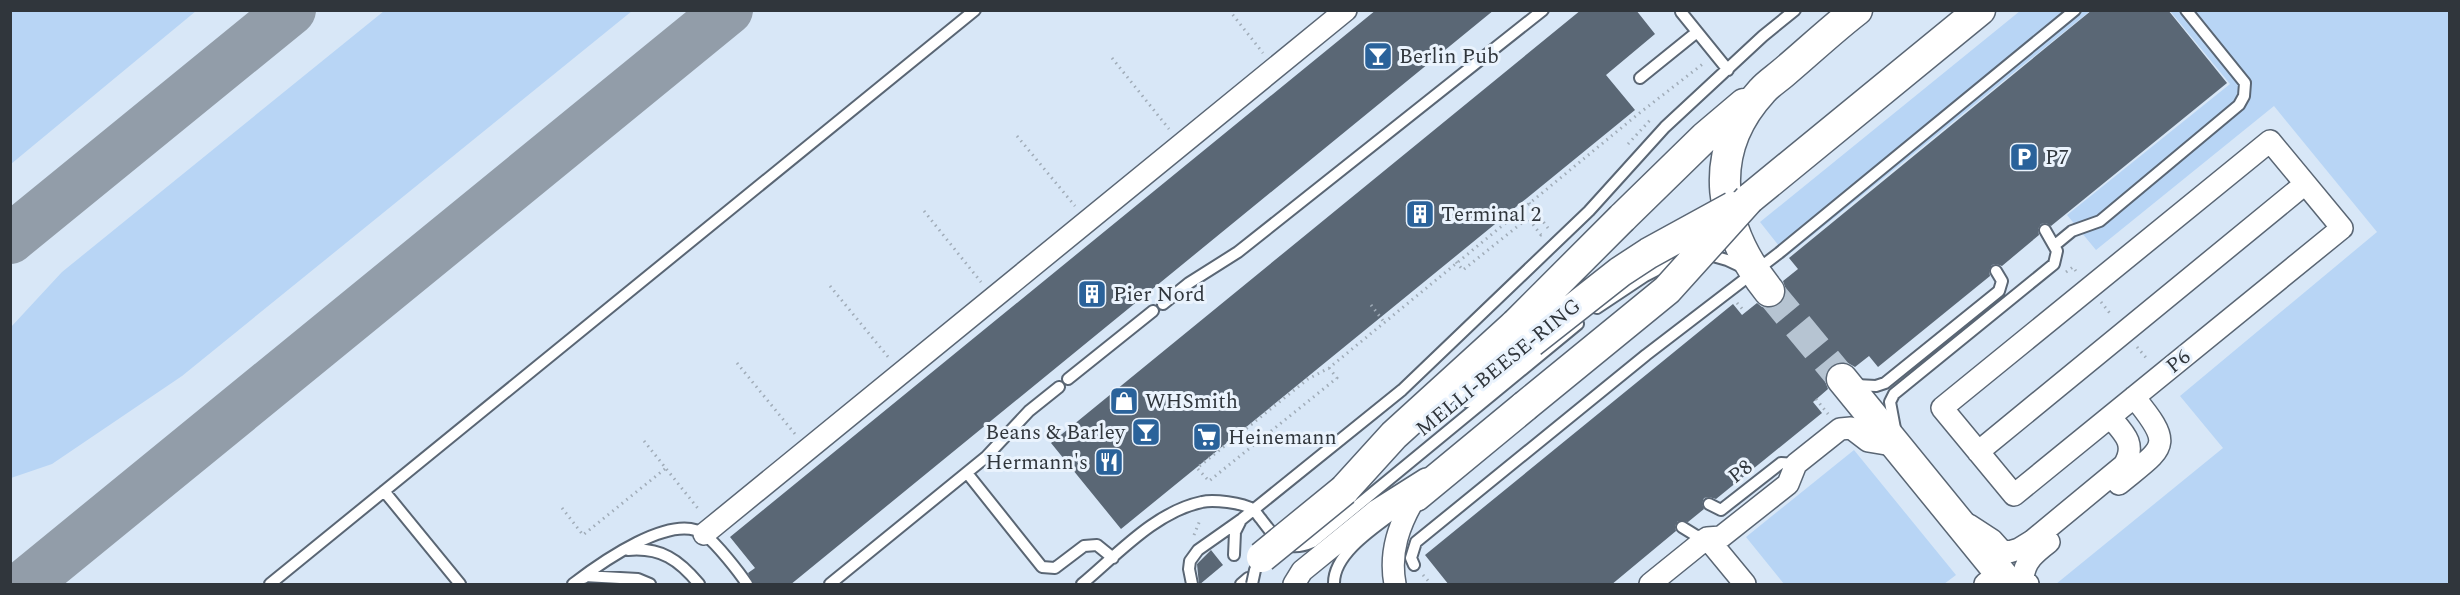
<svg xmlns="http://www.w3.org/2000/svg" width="2460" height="595" viewBox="0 0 2460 595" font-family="Spectral,serif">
  <rect width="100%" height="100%" fill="#d8e7f7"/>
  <path fill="#b8d5f5" d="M11 10H196V11L11 164Z
    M384 11H632L182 376 52 464 11 478V327L62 272Z
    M2020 11H2090L1787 256 1760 222Z
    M2170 11H2449V584H2056L2223 448 2180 396 2377 232 2274 106 2096 250 2067 215 2230 84Z
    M1854 450 1956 575 1944 584H1784L1746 537Z"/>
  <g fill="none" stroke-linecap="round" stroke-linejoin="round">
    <path stroke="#929da9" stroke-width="50" d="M10 239 291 10
      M25 584 728 10"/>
  </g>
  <path fill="#5a6775" d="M1376 10H1494L790 585H754L748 573 755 568 730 537Z
    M1581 10H1636L1655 34 1606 75 1635 110 1121 529 1051 443Z
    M2092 10H2168L2227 83 2051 226 2046 223 2041 224 2038 229 2039 235 2002 266 1996 264 1992 265 1989 271 1990 276 1878 367 1869 356 1855 367 1848 363 1840 362 1832 365 1826 373 1825 381 1828 389 1813 402 1822 413 1716 499 1709 497 1704 498 1702 504 1704 509 1688 522 1678 521 1675 526 1676 531 1611 585H1449L1425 555 1733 304 1742 315 1757 303 1762 307 1770 308 1779 305 1784 299 1786 290 1783 281 1798 269 1789 258Z
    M1211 550 1223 565 1199 585 1197 564Z"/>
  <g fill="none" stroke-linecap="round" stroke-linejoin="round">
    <path stroke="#b6c4d2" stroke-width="30" stroke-dasharray="30 15" stroke-linecap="butt" d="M1769 291 1842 379"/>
    <g stroke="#5a6674" stroke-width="14">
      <path id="lane" d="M1681 12 1728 70
        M1640 78 1697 32
        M2055 245 2072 231 2100 221 2239 105 2244 96 2245 83 2186 10
        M1706 254 1727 260 1744 268
        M1163 304 1189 283 1238 252 1543 10
        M1597 308 1645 276 1684 256
        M1068 379 1153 311
        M1856 385 1876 386 1885 383 1999 291 2002 281 1996 271
        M1896 434 1890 402 1894 394 2054 264 2057 251 2045 230
        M967 473 1042 567 1055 568 1084 546 1097 545 1113 558
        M384 491 460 584
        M1709 504 1721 510 1781 463 1796 464
        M1682 527 1695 535 1707 538
        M628 550C661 547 679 560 699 584
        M1234 555 1235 532 1240 522
        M1414 565 1411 558 1416 542 1646 355 1779 253 2075 10
        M584 578V576L638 579 650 584
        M270 584 975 10
        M573 584C599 564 674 510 705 535 717 544 739 572 747 584
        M830 584 986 457 1029 411 1059 387
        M1082 584C1118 554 1155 512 1202 502 1213 499 1243 503 1252 509 1256 511 1258 516 1261 519 1277 540 1285 554 1313 542L1578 324
        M1192 584 1189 569 1190 561 1198 550 1242 519 1402 390 1589 211 1665 127 1763 36 1795 10
        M1241 584 1248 578
        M1334 584C1333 551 1382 523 1406 504"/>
    </g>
    <g stroke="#5a6674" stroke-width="24">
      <path id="street" d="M2270 141 2342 228 2014 495 1942 408Z
        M1978 452 2305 184
        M2119 484C2165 446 2175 447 2134 397
        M1969 525 1992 540 2001 550 2009 552 2019 549 2032 541 2124 465C2137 444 2124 433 2110 417
        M704 534 1346 10
        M1707 538 1745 584
        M1294 584 1302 571 1377 510 1426 479
        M1395 584C1389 552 1399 524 1416 496
        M1650 584 1707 538 1721 537 1788 484 1796 464 1840 429 1851 428 1868 441 1898 446
        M1985 584 1999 573
        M2028 584 2023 579C2024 561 2036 552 2049 542"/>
    </g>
    <g stroke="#5a6674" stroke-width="33">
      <path id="secondary" d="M1749 199 1980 10
        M1622 218 1705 137 1744 104
        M1769 291C1720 230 1704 154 1762 91 1768 84 1776 79 1783 73 1808 52 1831 30 1857 10
        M1842 379 2009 584
        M1468 392 1531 342
        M1344 490 1394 435 1516 324
        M1416 496 1525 406"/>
    </g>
    <path stroke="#a0acb8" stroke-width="3" stroke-dasharray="1.5 4.5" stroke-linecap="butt" d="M1229 10 1263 53
      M1112 58 1169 129
      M1017 136 1075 206
      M1628 144 1652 118
      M1529 203 1548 228
      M924 211 981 282
      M1456 262 1463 270 1528 218 1541 235 1543 233
      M2066 272 2073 267 2078 274
      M830 286 889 358
      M2101 302 2112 316
      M1737 303 1745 312
      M1371 305 1384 322
      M2137 347 2148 360
      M737 363 795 434
      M1329 368 1337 378 1209 481 1197 468 1308 379 1329 368 1637 115 1704 63
      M1816 399 1828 414
      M644 441 700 511
      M562 508 583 535 666 468
      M1194 535 1200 520
      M1423 575 1431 584"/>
    <use href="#lane" stroke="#fff" stroke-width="10"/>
    <use href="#street" stroke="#fff" stroke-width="21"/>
    <use href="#secondary" stroke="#fff" stroke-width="30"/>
    <g stroke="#5a6674" stroke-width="14" stroke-linecap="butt">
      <path id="lane-bridge" d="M1252 584 1255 570 1262 558"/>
    </g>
    <g stroke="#5a6674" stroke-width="33" stroke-linecap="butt">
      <path id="secondary-bridge" d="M1516 324 1622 218
        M1531 342 1620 272 1649 253 1733 207
        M1525 406 1667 290 1749 199
        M1262 557 1344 490"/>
    </g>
    <use href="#lane-bridge" stroke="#fff" stroke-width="10"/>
    <use href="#secondary-bridge" stroke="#fff" stroke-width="30"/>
  </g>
  <defs>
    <g id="bar-square" transform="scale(1.5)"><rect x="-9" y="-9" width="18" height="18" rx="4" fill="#2a629a" stroke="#eaf3fd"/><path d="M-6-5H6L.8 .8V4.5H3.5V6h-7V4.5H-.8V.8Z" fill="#fff"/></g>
    <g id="parking-square" transform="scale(1.5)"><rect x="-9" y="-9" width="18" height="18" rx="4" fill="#2a629a" stroke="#eaf3fd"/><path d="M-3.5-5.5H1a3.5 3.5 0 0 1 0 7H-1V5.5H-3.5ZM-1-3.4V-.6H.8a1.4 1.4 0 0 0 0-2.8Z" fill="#fff"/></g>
    <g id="building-square" transform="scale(1.5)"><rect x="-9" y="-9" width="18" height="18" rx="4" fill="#2a629a" stroke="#eaf3fd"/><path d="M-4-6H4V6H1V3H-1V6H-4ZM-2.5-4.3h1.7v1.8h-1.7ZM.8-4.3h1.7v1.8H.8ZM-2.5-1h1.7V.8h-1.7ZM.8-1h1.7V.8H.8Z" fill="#fff"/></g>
    <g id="shop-square" transform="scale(1.5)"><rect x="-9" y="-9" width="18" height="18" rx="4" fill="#2a629a" stroke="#eaf3fd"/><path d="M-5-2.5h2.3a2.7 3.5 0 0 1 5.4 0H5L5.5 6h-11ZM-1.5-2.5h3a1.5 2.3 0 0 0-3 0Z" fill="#fff"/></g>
    <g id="supermarket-square" transform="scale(1.5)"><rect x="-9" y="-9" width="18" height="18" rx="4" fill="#2a629a" stroke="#eaf3fd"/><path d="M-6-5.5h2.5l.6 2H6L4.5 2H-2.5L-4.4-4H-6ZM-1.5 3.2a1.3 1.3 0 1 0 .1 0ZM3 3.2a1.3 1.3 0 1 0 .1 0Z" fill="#fff"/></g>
    <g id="restaurant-square" transform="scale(1.5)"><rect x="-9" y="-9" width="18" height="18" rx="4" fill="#2a629a" stroke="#eaf3fd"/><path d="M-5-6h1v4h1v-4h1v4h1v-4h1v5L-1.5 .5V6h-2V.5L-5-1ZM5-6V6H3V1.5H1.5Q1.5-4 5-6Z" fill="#fff"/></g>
  </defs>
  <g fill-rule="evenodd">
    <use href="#bar-square" x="1378" y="56"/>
    <use href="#parking-square" x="2024" y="157"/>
    <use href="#building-square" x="1420" y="214"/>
    <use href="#building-square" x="1092" y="294"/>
    <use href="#shop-square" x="1124" y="401"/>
    <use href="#bar-square" x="1146" y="432"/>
    <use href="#supermarket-square" x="1207" y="437"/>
    <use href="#restaurant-square" x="1109" y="462"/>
  </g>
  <g text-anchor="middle" stroke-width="6" stroke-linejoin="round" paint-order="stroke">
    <g font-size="21" fill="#30363c" stroke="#eaf3fd" text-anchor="start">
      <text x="1399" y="63">Berlin Pub</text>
      <text x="2045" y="164">P7</text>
      <text x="1441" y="221">Terminal 2</text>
      <text x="1113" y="301">Pier Nord</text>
      <text x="1145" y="408">WHSmith</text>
      <text x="1125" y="439" text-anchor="end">Beans &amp; Barley</text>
      <text x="1228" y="444">Heinemann</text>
      <text x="1088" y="469" text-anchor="end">Hermann's</text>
    </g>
    <g font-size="21" fill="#30363c" stroke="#eaf3fd">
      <text transform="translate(2178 361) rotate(-39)" y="7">P6</text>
      <text transform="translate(1498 367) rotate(-39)" y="7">MELLI-BEESE-RING</text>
      <text transform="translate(1740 471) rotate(-38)" y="7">P8</text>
    </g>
  </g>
  <rect width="2460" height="595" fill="none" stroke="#30363c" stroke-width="24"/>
</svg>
